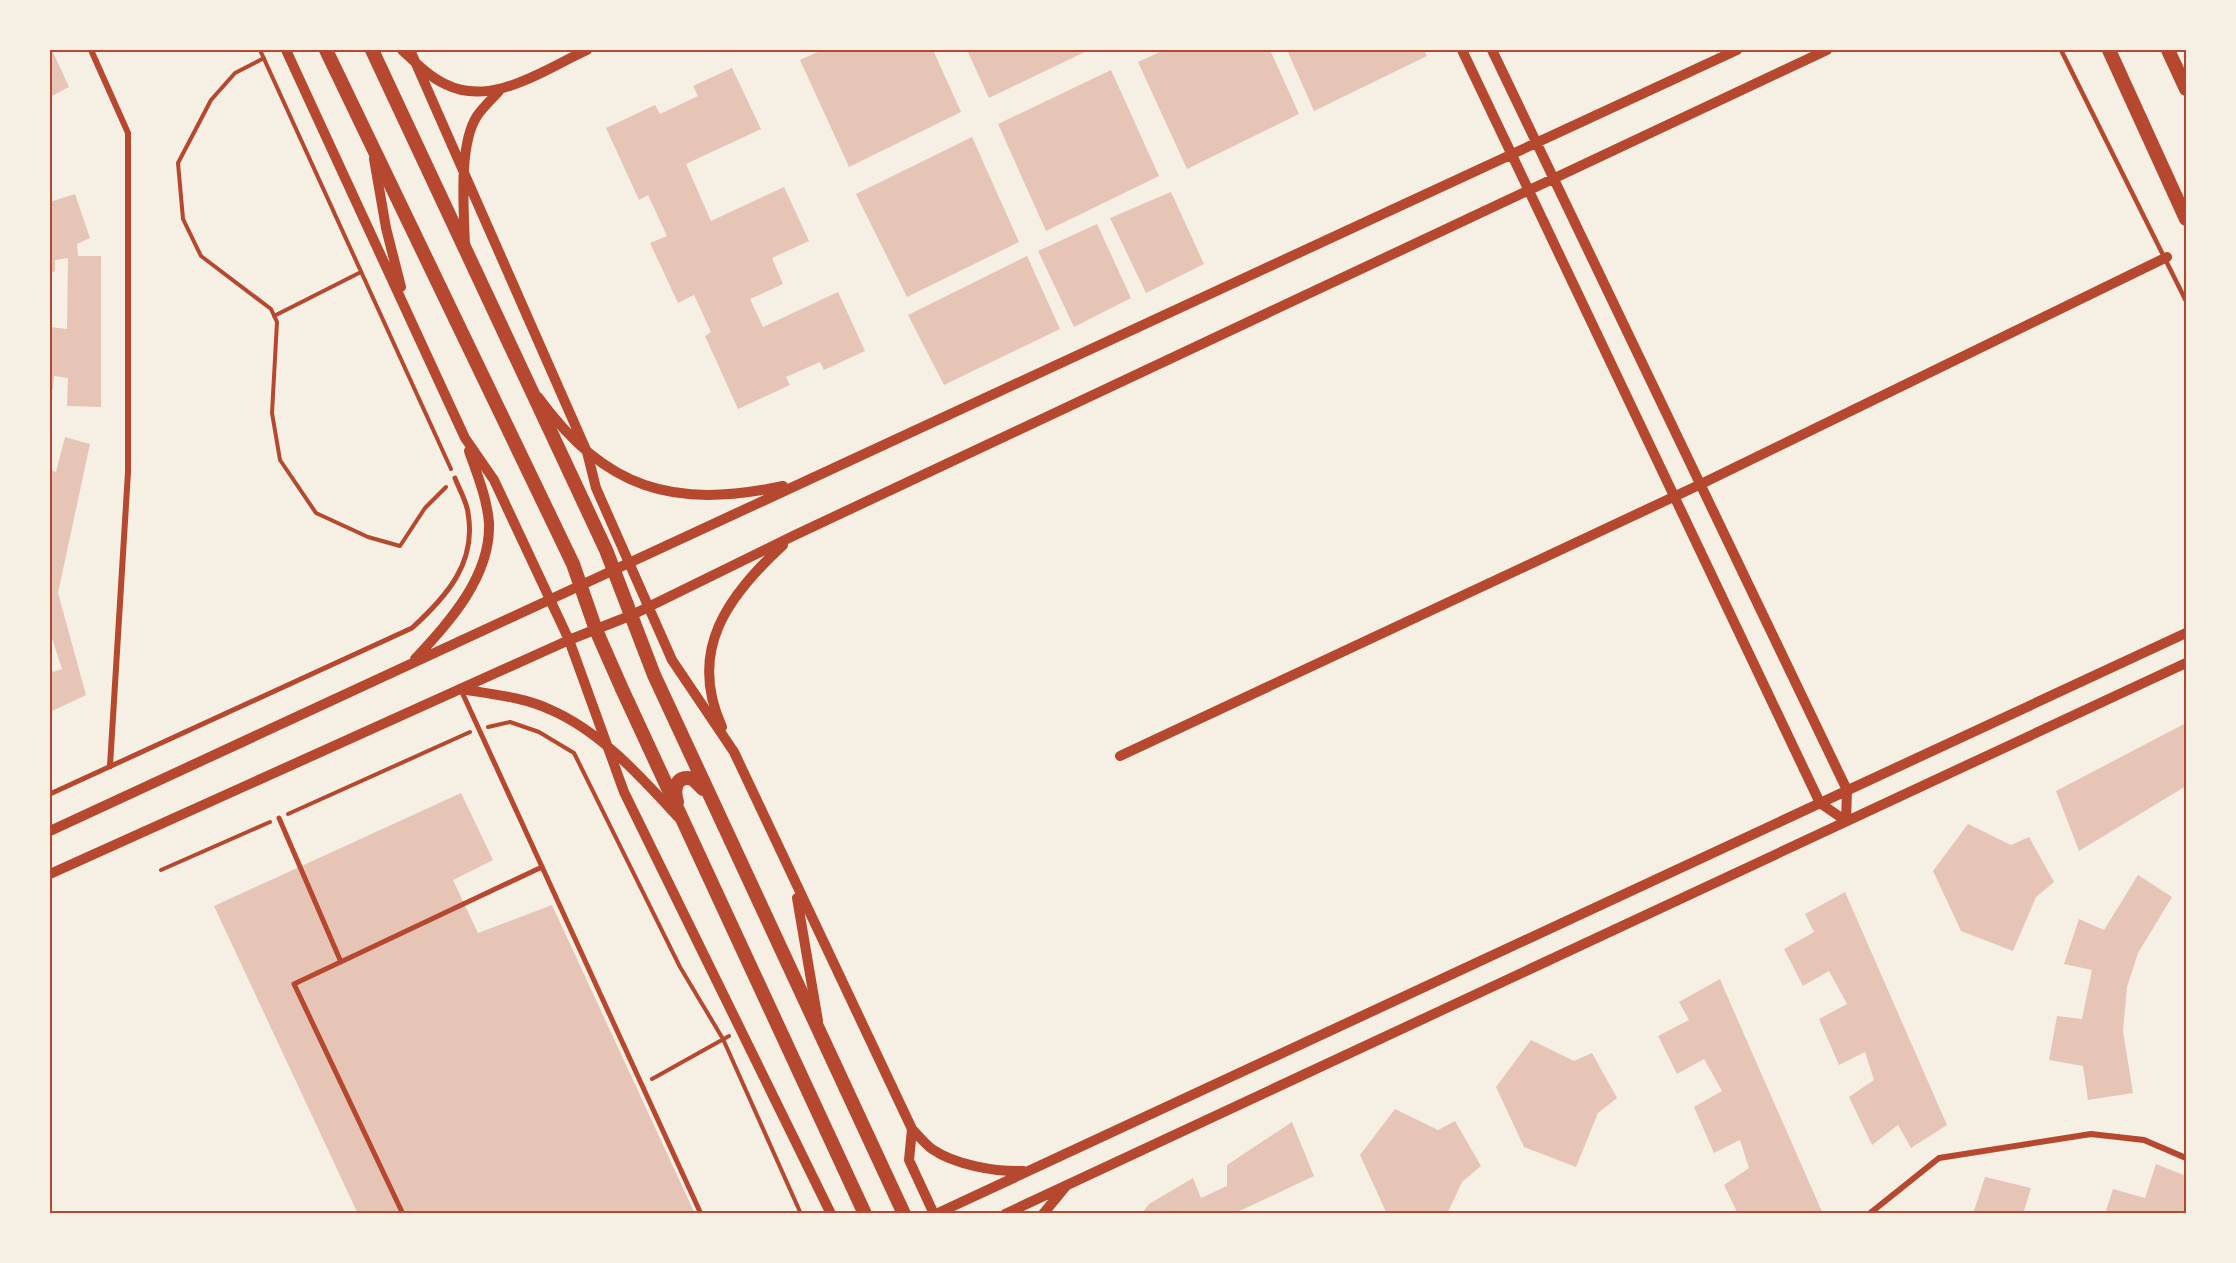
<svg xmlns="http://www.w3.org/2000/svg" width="2236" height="1263" viewBox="0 0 2236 1263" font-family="Commissioner,sans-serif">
  <rect width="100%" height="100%" fill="#f6efe4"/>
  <path fill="#e6c5b7" d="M50 50H52L69 87 50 97Z
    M822 50H933L961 112 849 167 800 60Z
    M967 50H1089L989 98Z
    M1164 50H1270L1299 114 1187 169 1138 62Z
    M1287 50H1424L1427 56 1314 111Z
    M732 68 761 129 686 164 711 221 784 187 809 241 772 258 783 284 750 299 763 327 838 292 865 351 824 370 820 362 786 377 790 385 738 409 705 336 711 332 694 295 678 303 650 243 667 236 648 195 639 200 606 128 655 105 660 114 698 96 693 86Z
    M1111 70 1159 176 1046 231 998 124Z
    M972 137 1019 242 907 297 856 194Z
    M1171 192 1204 264 1146 293 1110 218Z
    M75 194 90 238 77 244 78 256H101V407L67 406 68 378 54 376 53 389H50V327L67 329 68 258 55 260V271L50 273V219L52 218 50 202Z
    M1097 224 1131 298 1074 327 1038 251Z
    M1027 256 1060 329 944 385 908 315Z
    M65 437 90 444 58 593 86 695 50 712V664L53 672 62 669 50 632V470L56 472Z
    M2186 723V786L2079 851 2056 791Z
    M461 793 493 860 453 880 478 933 552 905 695 1214H358L214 906Z
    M1968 824 2011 845 2029 837 2054 882 2036 897 2013 951 1961 931 1933 871Z
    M2138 875 2172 897 2138 953 2127 987 2123 1031 2133 1093 2088 1100 2083 1066 2049 1060 2057 1016 2082 1019 2092 970 2064 964 2079 919 2104 930Z
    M1845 892 1947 1125 1911 1148 1898 1125 1872 1145 1849 1097 1874 1080 1865 1052 1839 1065 1819 1019 1847 1004 1829 971 1803 986 1784 949 1814 932 1805 914Z
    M1720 979 1725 991 1823 1214H1738L1724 1185 1749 1168 1740 1140 1714 1153 1694 1107 1722 1091 1704 1059 1677 1074 1658 1036 1689 1020 1679 1002Z
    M1531 1040 1574 1061 1592 1053 1617 1098 1598 1113 1576 1167 1524 1147 1496 1087Z
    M1395 1109 1438 1130 1455 1121 1481 1166 1462 1182 1447 1214H1387L1360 1155Z
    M1292 1122 1314 1176 1233 1214H1141L1149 1204 1193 1178 1201 1198 1227 1186V1165Z
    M2156 1164 2186 1176V1214H2105L2113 1189 2145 1198Z
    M1985 1177 2031 1188 2023 1214H1973Z"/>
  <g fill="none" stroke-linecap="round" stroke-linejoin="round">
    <path stroke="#b5482f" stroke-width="4" d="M260 50 451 469
      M264 58 235 73 211 100 178 163 183 219 201 256 271 309 277 322 272 413 280 460 316 513 368 537 400 546 425 508 446 487
      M274 316 361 272
      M488 727 510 722 539 732 574 753 680 967 723 1039 801 1214
      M288 814 470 732
      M161 870 270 822
      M652 1079 729 1036"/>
    <path stroke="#b5482f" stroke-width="4.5" d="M2061 50 2186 301"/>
    <path stroke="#b5482f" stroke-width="5" d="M461 690 701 1214
      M50 794 412 628C446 597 477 563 468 513 467 502 459 489 455 478
      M279 818 341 962
      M403 1214 294 984 542 867"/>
    <path stroke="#b5482f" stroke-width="6" d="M91 50 128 133V472L110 766
      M1869 1214 1939 1158 2091 1134 2144 1140 2186 1158"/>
    <path stroke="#b5482f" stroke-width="10" d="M286 50 465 438 494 480 569 640 624 792 831 1214
      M402 50C415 62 428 76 445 84 492 108 545 69 587 50
      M410 50 587 452 596 488 672 660 734 752 912 1129 909 1160 934 1214
      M1462 50 1820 803 1846 821
      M1492 50 1847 790 1846 821
      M374 159 386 228 401 287
      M465 246C464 212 458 145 477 116 483 107 492 99 499 91
      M538 397C606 490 673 509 783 486
      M415 659C449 622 491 577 489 523 487 498 477 474 469 451
      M461 689C490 694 524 697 551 710 600 731 642 778 678 817
      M722 727C687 650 728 596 783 545
      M1120 756 1699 485 2167 257
      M50 831 1737 50
      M50 874 569 640 632 615 793 536 1827 50
      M797 898 818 1021
      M912 1129C918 1135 925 1144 932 1149 955 1165 996 1172 1023 1171
      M936 1214 2186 633
      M1005 1214 2186 663
      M1043 1214 1066 1186"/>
    <path stroke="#b5482f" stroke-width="14" d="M326 50 573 564 596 630 622 689 865 1214
      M372 50 606 550 654 675 904 1214
      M2109 50 2186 219
      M2168 50 2186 89
      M677 802C673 789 676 774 693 779L703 789"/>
  </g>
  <rect width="2236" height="1263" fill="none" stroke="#f6efe4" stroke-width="102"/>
  <rect x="51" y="51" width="2134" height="1161" fill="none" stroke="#b5482f" stroke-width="2"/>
</svg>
